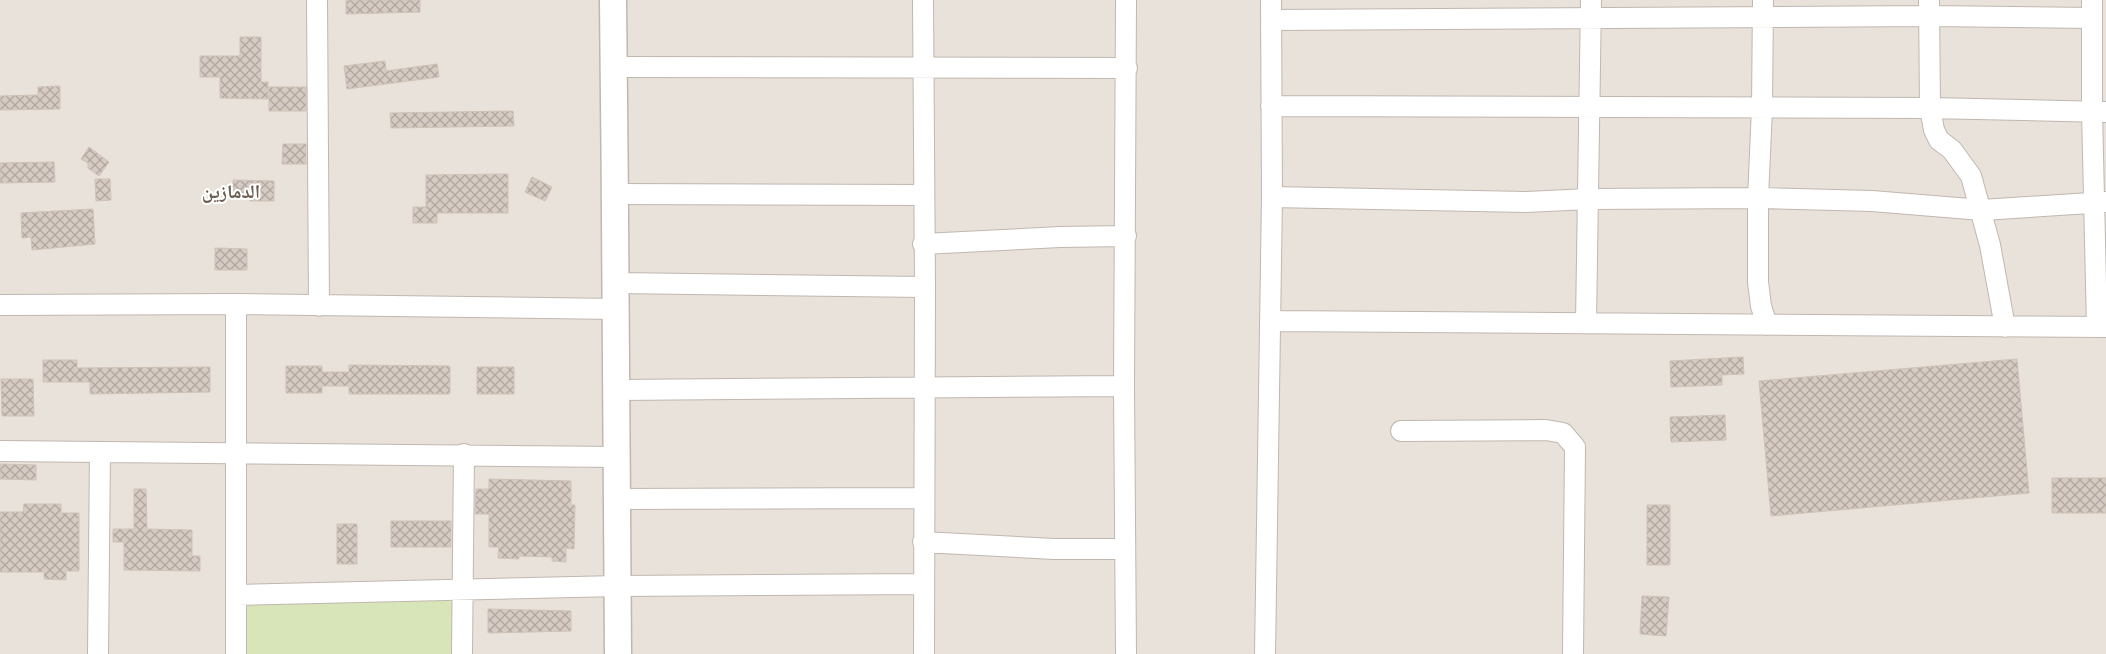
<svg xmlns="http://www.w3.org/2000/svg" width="2106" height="654" viewBox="0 0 2106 654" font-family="Helvetica,'Noto Naskh Arabic',sans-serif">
  <defs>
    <pattern id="building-cross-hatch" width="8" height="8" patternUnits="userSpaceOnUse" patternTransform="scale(1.25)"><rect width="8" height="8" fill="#d6cbc3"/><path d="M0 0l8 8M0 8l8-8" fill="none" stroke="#b0a69f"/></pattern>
  </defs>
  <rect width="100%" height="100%" fill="#f5f1ed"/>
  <path fill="#e8e2db" d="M0 0H2106V654H0Z"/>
  <path fill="#d8e5b9" d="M454 599 455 654H247L246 600Z"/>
  <path fill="url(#building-cross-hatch)" stroke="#d0c2b6" d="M346 0H420V12L346 14Z
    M240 37H261V82H268V99L220 98V77H200V56H240Z
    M385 61 386 71 437 64 439 77 347 89 344 66Z
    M60 86V109L0 110V96L38 95V87Z
    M269 87H306V111H269Z
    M513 111 514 126 391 128 390 113Z
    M283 144H306V164H282Z
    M89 147 109 162 99 176 88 168V163L81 159Z
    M54 162 55 182 0 183V163Z
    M508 174V213H437V223H413V207H426V175Z
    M532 177 552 187 545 201 525 192Z
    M95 179H110L111 200 96 201Z
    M233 180 274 181V201H250V197H233Z
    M93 209 95 244 32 250 31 237 22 238 21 213Z
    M215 248 247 249V270H215Z
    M1743 357 1744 374 1722 375V385L1671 387 1670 361Z
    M2017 359 2029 493 1771 516 1759 381Z
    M43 360H77V368L210 367V392L90 394V382H43Z
    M349 365 450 366V394H349V386H322V393H286V366H322V372H349Z
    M477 367H514V394H477Z
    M1 379H33L34 416H2Z
    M1725 415 1726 440 1671 442 1670 417Z
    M0 464 36 465V480L0 479Z
    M2052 478H2106V513H2052Z
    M489 479 571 481V505H575L574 549 566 548V562L552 561V557L519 556V559L498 558 499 547H489V514H475L476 489H489Z
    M134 489H146L147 529 192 530V556H200V571L124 570V542H113V529H134Z
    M24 504H61V513H79V571H66V580L44 579V572H0V512H23Z
    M1647 505H1670V565H1647Z
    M391 521H451V547H391Z
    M337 524H357V564H337Z
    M1642 596 1669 597 1666 636 1640 634Z
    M488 609 571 611V631L488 633Z"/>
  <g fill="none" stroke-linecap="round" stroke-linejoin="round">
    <g stroke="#c0b7b0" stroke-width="22">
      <path id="minor" d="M317 0 319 306
        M923 0 925 287 924 654
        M1763 0 1762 108 1758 198V282L1761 306 1767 325
        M1929 0 1930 108 1934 130 1939 140 1952 150 1971 176 1990 245 2005 327
        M2092 0V111L2097 327
        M1271 20 1930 16 2092 18
        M614 67 1127 68
        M1271 106 1930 108 2106 112
        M614 194 924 195
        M1272 197 1527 202 1588 199 1758 198 1872 201 1982 210 2106 202
        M923 244 1060 237 1126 236
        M617 283 925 287
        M0 305 236 304 617 309
        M1270 321 2106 327
        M1586 323 1591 0
        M618 390 1124 386
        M1401 431 1546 430 1563 433 1575 447 1573 654
        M0 451 619 457
        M618 499 924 498
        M923 542 1054 549H1125
        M236 595 618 586 924 584
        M98 654 100 452
        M236 654V304
        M462 654 464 454
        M1126 654 1124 386 1126 0
        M1265 654 1272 197 1271 0"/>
    </g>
    <g stroke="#c0b7b0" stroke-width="29">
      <path id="tertiary" d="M613 0C615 218 618 436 618 654"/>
    </g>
    <use href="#minor" stroke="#fff" stroke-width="20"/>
    <use href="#tertiary" stroke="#fff" stroke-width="26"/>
  </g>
  <g text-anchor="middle" stroke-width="4" stroke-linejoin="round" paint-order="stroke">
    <g font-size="19" font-weight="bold" fill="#6b5d52" stroke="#fff">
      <text x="231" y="198">الدمازين</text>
    </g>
  </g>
</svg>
